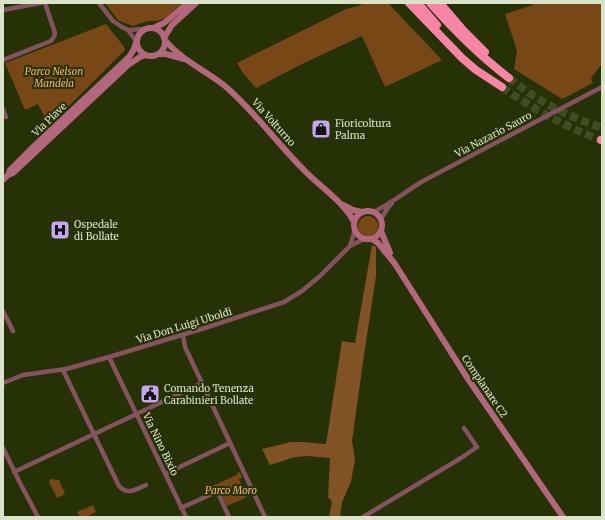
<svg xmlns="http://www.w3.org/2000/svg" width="605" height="520" viewBox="0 0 605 520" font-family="Merriweather,serif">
  <rect width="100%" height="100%" fill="#263105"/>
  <path fill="#774815" d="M105 3H183L165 18 158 21H148L133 26 122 22 118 20Z
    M365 3H388L442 60 385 87 362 36 302 64 256 88 243 73 237 63 346 9 358 6Z
    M533 3H602V64L591 78 593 83 562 99 514 69 517 51 505 14 533 5Z
    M106 24 125 48V50L49 126 38 104 25 110 5 63Z
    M358 226a10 10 0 1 1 20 0a10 10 0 1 1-20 0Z
    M240 472 242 478 239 479 247 497 227 506 219 489H216L212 491 210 487 237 475V473Z
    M51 479 59 480 65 494 57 498 49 482Z
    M93 505 96 512 86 517H80L77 512Z"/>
  <path fill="#815223" d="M372 245 376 247V276L364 355 352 441 355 459 351 482 342 502 340 517H329L332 502 328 497 330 458 307 456 295 457 270 465 262 449 291 442H303L326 444 342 341 355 343Z"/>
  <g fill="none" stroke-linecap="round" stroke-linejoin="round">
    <path stroke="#414c23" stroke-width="8" stroke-dasharray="8 4" stroke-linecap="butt" d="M509 78C518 85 527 92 537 98 557 111 580 120 602 128
      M502 87C533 109 566 127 601 140"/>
    <path stroke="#835360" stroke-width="4.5" d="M99 3 113 21 122 27 128 30 136 41
      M3 10 41 3
      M128 30 145 29
      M3 60 51 41 54 37 55 33 45 3
      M3 109 6 117
      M373 212C391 204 406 191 423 181L602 87
      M381 219 387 209 392 203
      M350 246 355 230
      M3 311 13 331
      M183 335 185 347 265 517
      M109 357 186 517
      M63 370 119 486C128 496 136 489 146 485
      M3 383 23 375 66 369 109 357 208 327 284 302 302 291 320 276 350 246 364 239
      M3 448 20 483 38 517
      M14 472 202 383
      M165 474 230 443
      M181 508 216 492 219 495 229 517
      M363 517 461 458 477 447 464 428"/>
    <path stroke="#b3677d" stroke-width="6" d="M137 42a14 14 0 1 1 28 0a14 14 0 1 1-28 0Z
      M153 28 164 23 188 3
      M164 38 172 25 196 3
      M165 40C181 60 205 70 225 86 254 111 277 143 304 170 320 187 344 202 354 222
      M158 54H166L184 59
      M8 175 10 170 30 150 129 57 133 51 136 43
      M3 180 8 175 13 173 128 65 140 57 146 55
      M343 205 353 210 362 212
      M354 225a14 14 0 1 1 28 0a14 14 0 1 1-28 0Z
      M381 231 390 253
      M372 239 378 243 395 264 466 376 563 517"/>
    <path stroke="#fa84a6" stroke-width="8" d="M409 3 462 58 476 70 502 87
      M418 3 437 25
      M430 3C454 30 480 56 509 78
      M440 3 464 31 485 52
      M601 140H602"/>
  </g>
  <defs>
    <g id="shop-square" transform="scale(1)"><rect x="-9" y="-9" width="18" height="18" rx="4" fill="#c5a7f1" stroke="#263105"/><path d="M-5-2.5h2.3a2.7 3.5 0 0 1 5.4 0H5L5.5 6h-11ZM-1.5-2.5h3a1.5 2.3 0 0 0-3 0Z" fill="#111"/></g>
    <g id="hospital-square" transform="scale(1)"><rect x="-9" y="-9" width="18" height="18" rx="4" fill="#c5a7f1" stroke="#263105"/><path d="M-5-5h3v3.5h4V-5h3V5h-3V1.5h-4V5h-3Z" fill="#111"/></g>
    <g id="civic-square" transform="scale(1)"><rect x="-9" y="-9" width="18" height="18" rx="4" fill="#c5a7f1" stroke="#263105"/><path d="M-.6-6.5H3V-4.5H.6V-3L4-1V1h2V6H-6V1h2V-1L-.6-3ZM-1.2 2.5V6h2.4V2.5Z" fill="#111"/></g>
  </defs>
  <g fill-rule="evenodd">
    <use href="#shop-square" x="321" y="129"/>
    <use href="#hospital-square" x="60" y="230"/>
    <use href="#civic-square" x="150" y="394"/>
  </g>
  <g text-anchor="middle" stroke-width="4" stroke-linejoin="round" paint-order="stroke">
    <g font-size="10" font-style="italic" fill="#f4b378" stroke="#263105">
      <text x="54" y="75">Parco Nelson<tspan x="54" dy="12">Mandela</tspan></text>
      <text x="231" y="494">Parco Moro</text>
    </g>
    <g font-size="10" fill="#dae2ca" stroke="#263105">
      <text transform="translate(49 119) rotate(-44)" y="4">Via Piave</text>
      <text transform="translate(274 122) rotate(48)" y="4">Via Volturno</text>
      <text transform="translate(493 134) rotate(-28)" y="4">Via Nazario Sauro</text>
      <text transform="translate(184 325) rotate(-17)" y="4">Via Don Luigi Uboldi</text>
      <text transform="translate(485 386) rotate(56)" y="4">Complanare C2</text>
      <text transform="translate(161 444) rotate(64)" y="4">Via Nino Bixio</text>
    </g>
    <g font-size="10" fill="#dae2ca" stroke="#263105" text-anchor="start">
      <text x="335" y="127">Fioricoltura<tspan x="335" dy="12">Palma</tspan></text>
      <text x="74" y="228">Ospedale<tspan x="74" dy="12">di Bollate</tspan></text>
      <text x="164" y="392">Comando Tenenza<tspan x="164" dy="12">Carabinieri Bollate</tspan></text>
    </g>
  </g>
  <rect width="605" height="520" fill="none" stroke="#dae2ca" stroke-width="8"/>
</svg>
